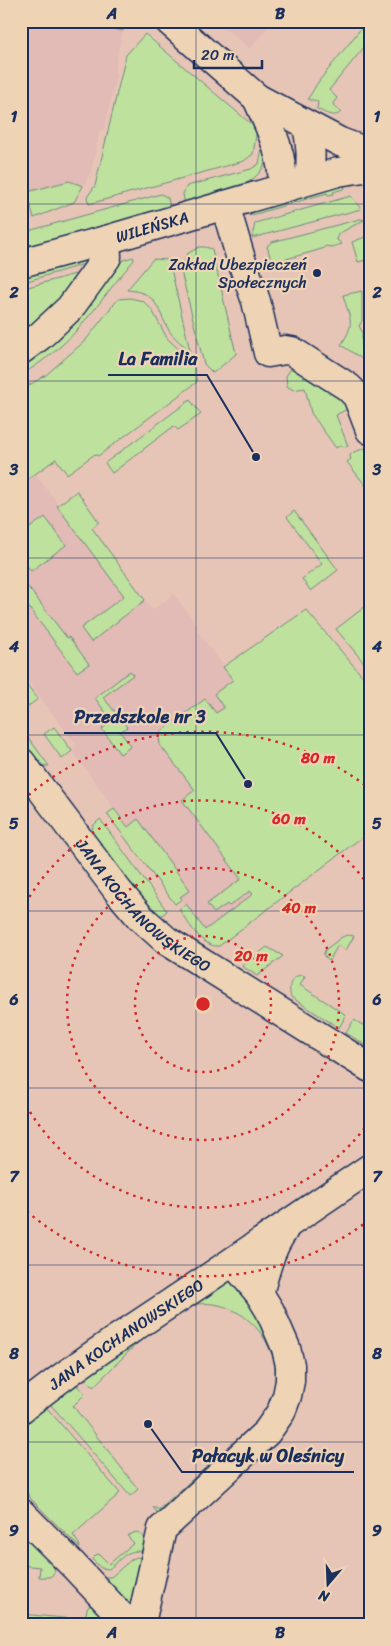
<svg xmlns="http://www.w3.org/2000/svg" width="391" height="1646" viewBox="0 0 391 1646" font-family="Sriracha,sans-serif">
  <rect width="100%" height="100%" fill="#e7c5b6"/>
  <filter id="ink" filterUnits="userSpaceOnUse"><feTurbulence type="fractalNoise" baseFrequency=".02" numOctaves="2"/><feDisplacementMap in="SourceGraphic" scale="10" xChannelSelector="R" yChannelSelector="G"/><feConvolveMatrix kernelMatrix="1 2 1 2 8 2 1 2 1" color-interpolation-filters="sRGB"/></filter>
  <g filter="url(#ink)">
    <path fill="#e2bab6" d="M21 21H125L114 72 117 73 104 130H100L91 172 74 202 39 216 21 221Z
      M216 21H273L250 49Z
      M86 340 67 474 56 459 35 474 59 505 77 491 92 528 152 610 174 594 198 627 196 629 243 692 370 810 213 942 72 751 77 746 21 672V391L46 375Z"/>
    <path fill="#bee29d" stroke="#6c887e" d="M90 21H125L123 31 90 24Z
      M367 21H370V40L329 90 337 98 333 103 334 107 341 112C334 119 324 112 317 109L318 102 314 100H309L308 98C313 92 314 88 319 81Z
      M145 34 257 129 253 154 244 161 89 204 87 197 95 186 126 55Z
      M265 133C265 141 268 152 266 160 259 189 209 197 185 204L183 194 187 186 251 169 259 164Z
      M69 181 83 186 74 202 34 218 27 192Z
      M344 184 345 187 343 189 333 192 334 194 328 195 327 193 249 216 258 208Z
      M161 194 168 198 170 208 21 250V233Z
      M351 196 361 209 252 238 255 223Z
      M360 219 364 220 338 234 337 240 342 244 331 247 326 246 322 249 272 263 267 246 272 242Z
      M365 237 370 240V259L358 262 352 242Z
      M199 247H205L212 249 236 354 213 373 204 364 181 271 187 254Z
      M93 256 91 262 21 283V276Z
      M133 257 134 260C116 280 101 303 83 323 66 344 44 361 21 375V358L117 262Z
      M153 259 169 260 190 351C184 345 175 339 170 332 156 309 159 292 127 290Z
      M90 270 21 343V289Z
      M362 291V321L359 326 362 331V353H370V364L341 345C356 322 350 321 343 295Z
      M130 298 143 301 152 310 167 338 193 363 197 382 98 456 95 454 67 474 56 459 21 484V390L46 375 86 340 113 305 119 299Z
      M294 368 347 400 349 408 336 415 348 446 344 447 341 445 336 448 311 413 305 388 293 390 287 386 286 376 290 370Z
      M190 400 201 414 178 430 174 426 112 473 105 463Z
      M366 448 370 459V491L347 462 351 459 350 456 351 453Z
      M77 491 99 522 92 528 145 600 91 642 81 628 124 596 57 506Z
      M294 511 338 570 311 591 302 579 322 564 287 517Z
      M45 517 66 545 31 571 21 558V534Z
      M21 578 67 638 69 637 89 664 77 672 21 597Z
      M366 606 370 611V670L336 629Z
      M306 610 370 685V831L219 946C202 948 187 921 179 909L186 904 205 930 253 894 250 891 229 906 227 904 214 913 207 904 241 879 182 800 195 790 160 745 159 736 162 731 205 699 216 713 224 708 214 694 233 680 223 667Z
      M130 671 133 675 103 697 127 727 120 732 131 746 120 754 102 729 112 721 95 698Z
      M21 677 38 699 27 707 21 700Z
      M54 727 72 751 62 759 44 734Z
      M21 729H22L49 766 36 765 21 745Z
      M114 809 128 827 138 819 190 890 180 897 182 899 175 904 107 814Z
      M100 819 167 911 157 919 131 892 91 834 93 826Z
      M347 935 354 936 346 950 338 945 329 961 324 956V953L325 950 342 937Z
      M267 947 283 956 257 976 242 966Z
      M302 975 305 976 300 985 346 1015 339 1028 291 997C288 987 290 976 302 975Z
      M354 1020 370 1029 369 1047 346 1033Z
      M224 1272C227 1273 232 1274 234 1276 250 1290 275 1341 279 1362 280 1369 280 1377 280 1385 278 1401 268 1414 258 1426L159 1515 153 1507 154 1506 158 1510 255 1424C264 1412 273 1400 275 1384 280 1339 238 1295 192 1305 166 1310 114 1367 93 1387L82 1374Z
      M72 1380 85 1394 73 1406 138 1489 130 1496 45 1398Z
      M41 1401 120 1493 73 1535 79 1544 80 1548 31 1499 25 1489 21 1465V1418Z
      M21 1531 49 1559 55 1570C52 1579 47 1577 39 1577L40 1567 21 1565Z
      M136 1532C147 1536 146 1542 145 1552 127 1548 122 1558 109 1569L101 1568 92 1559 97 1554 100 1555 109 1564 134 1543 127 1536Z
      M137 1557 148 1560 135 1611 103 1577H111L132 1559Z
      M89 1606H91L109 1625H21V1614L85 1620 87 1609Z"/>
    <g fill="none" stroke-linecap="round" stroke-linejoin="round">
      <g stroke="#1b2f5e" stroke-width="31">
        <g id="minor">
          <path d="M169 21 257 98 340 142 370 153"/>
          <path d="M257 98C270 128 283 153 283 187"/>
          <path d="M307 126C311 144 312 161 309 179"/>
          <path d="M225 205 241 259 256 301 268 353 285 350 292 351 348 387 357 396 370 430"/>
          <path id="s1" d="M21 263 106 240 338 172 370 167"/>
          <path d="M21 350 40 336 70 308 107 257 106 240"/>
          <path id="s2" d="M21 762 118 891 140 917 167 941 370 1068"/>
          <path d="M259 1293C266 1270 270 1249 284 1230"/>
          <path id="s3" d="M21 1409C80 1361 144 1321 207 1279 262 1242 316 1205 370 1168"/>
          <path d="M21 1513 74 1566 122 1617 134 1623"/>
          <path d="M133 1625 143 1614 162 1529 267 1432 281 1412 287 1396 290 1381V1365L286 1348 270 1311 259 1293 233 1262"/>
        </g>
      </g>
      <use href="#minor" stroke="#eed4b5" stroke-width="28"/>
    </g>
  </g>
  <path fill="none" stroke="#1b2f5e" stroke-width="1" stroke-opacity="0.55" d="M196 21V1625M21 204H370M21 381H370M21 558H370M21 735H370M21 911H370M21 1088H370M21 1265H370M21 1442H370"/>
  <g fill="none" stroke="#d62828" stroke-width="2.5" stroke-dasharray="2.5 5">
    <circle cx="203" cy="1004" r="68"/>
    <circle cx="203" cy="1004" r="136"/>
    <path d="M369 1122A204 204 0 0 1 22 1098M22 910A204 204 0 0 1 369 886"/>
    <path d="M369 1220A272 272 0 0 1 23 1208M23 800A272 272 0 0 1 369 788"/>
  </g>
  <circle fill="#1b2f5e" stroke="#eed4b5" stroke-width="2" cx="317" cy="273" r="5"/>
  <g text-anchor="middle" stroke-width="4.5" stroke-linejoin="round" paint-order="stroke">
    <g font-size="16" fill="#1b2f5e" stroke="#eed4b5">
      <text dy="6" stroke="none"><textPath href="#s1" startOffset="136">WILEŃSKA</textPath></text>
      <text dy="6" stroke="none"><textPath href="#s2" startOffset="190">JANA KOCHANOWSKIEGO</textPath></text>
      <text dy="6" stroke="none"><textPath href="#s3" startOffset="129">JANA KOCHANOWSKIEGO</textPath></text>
    </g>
    <g font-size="16" fill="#1b2f5e" stroke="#eed4b5" text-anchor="end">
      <text x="307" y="270">Zakład Ubezpieczeń<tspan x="307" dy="18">Społecznych</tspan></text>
    </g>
  </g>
  <circle cx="203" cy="1004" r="8" fill="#d62828" stroke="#eed4b5" stroke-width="2.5"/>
  <g font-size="15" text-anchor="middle" font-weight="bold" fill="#d62828" stroke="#eed4b5" stroke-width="4.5" stroke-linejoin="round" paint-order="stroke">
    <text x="318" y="763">80 m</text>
    <text x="289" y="824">60 m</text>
    <text x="299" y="913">40 m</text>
    <text x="251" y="961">20 m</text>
  </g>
  <path fill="none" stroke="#1b2f5e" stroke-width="2" d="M256 457L207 375H108M248 784L216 733H64M148 1424L182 1472H354"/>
  <g fill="#1b2f5e" stroke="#eed4b5" stroke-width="2">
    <circle cx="256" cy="457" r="5"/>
    <circle cx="248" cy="784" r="5"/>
    <circle cx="148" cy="1424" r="5"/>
  </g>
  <g font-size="18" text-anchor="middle" font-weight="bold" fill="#1b2f5e" stroke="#eed4b5" stroke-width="4.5" stroke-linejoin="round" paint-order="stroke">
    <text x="158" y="365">La Familia</text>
    <text x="140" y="723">Przedszkole nr 3</text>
    <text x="268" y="1462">Pałacyk w Oleśnicy</text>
  </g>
  <rect width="391" height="1646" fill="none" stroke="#eed4b5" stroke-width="55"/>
  <g transform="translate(328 1584) rotate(199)" stroke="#eed4b5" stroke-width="4" paint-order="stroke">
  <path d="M0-4L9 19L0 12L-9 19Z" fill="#1b2f5e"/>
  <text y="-8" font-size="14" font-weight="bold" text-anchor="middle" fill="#1b2f5e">N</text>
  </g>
  <path d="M194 60v8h68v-8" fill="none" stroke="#1b2f5e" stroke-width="2.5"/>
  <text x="201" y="60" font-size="15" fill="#1b2f5e" stroke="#eed4b5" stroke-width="4" paint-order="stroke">20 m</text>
  <rect x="28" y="28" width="336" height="1590" fill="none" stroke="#1b2f5e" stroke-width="2"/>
  <g font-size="16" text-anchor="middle" font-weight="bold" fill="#1b2f5e">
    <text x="112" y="19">A</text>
    <text x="280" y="19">B</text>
    <text x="14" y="122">1</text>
    <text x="377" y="122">1</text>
    <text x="14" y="298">2</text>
    <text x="377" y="298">2</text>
    <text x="14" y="475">3</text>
    <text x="377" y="475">3</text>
    <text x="14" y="652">4</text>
    <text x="377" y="652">4</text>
    <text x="14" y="829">5</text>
    <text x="377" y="829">5</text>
    <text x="14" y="1005">6</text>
    <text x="377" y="1005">6</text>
    <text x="14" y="1182">7</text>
    <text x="377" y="1182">7</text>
    <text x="14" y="1359">8</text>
    <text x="377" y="1359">8</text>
    <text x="14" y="1536">9</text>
    <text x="377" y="1536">9</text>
    <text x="112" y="1638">A</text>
    <text x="280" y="1638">B</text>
  </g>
</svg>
